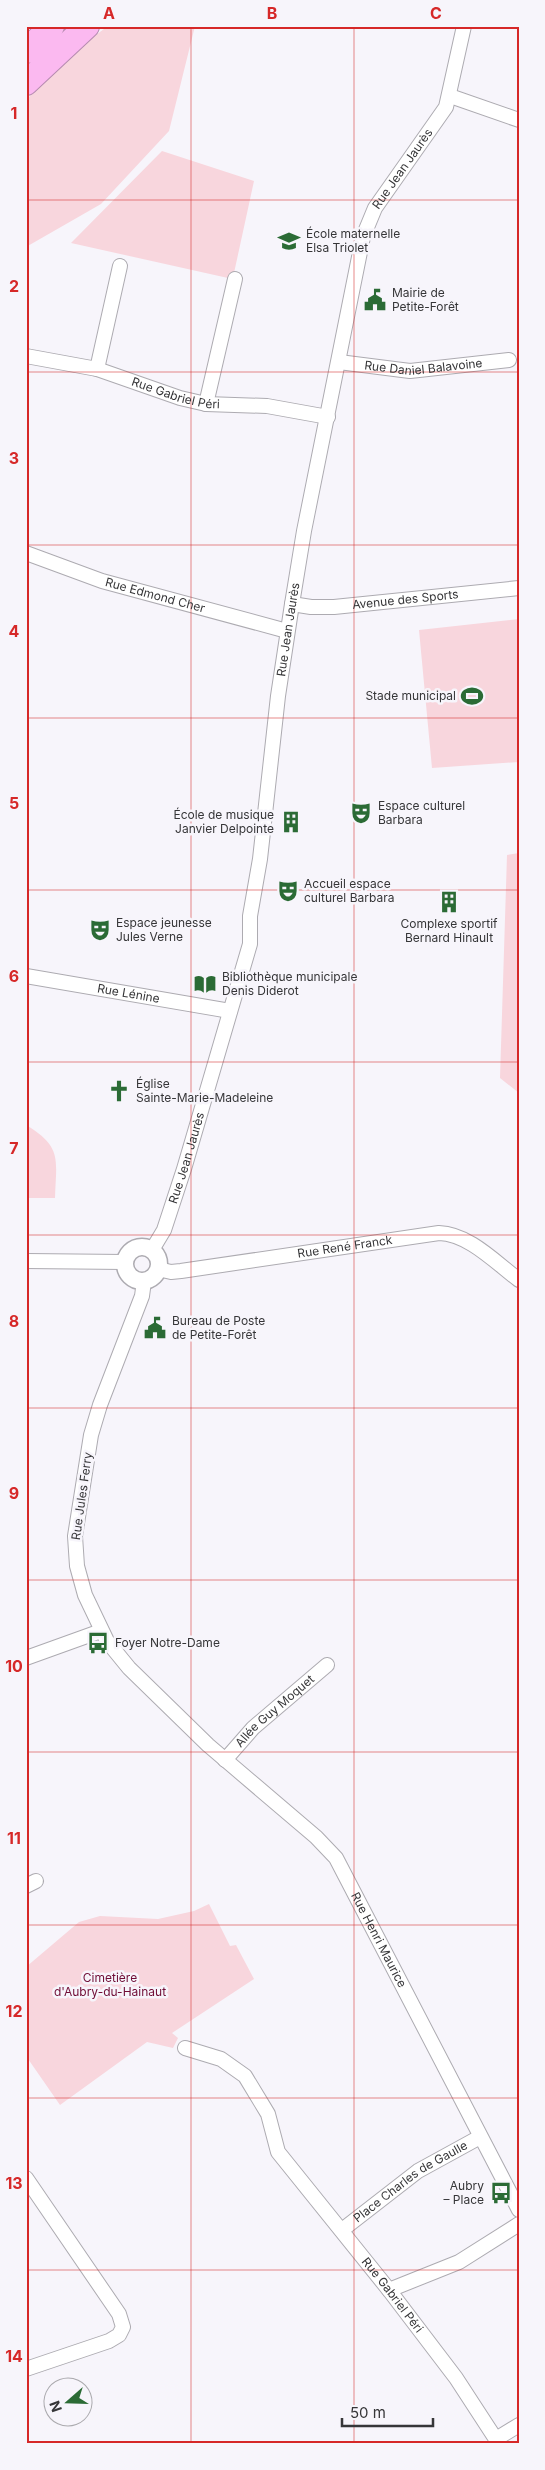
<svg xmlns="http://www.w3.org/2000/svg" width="545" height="2470" viewBox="0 0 545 2470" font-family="Inter,sans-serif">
  <rect width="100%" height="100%" fill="#f7f5fb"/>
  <path fill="#f8d6dd" d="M108 26H195L169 131 101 204 26 247V100L77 49Z
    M162 151 254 181 234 273 228 278 71 243Z
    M519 619V762L432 768 419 630Z
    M519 853V1093L500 1078 507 855Z
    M26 1125C63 1147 56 1160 55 1198H26Z
    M209 1904 230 1946 236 1945 254 1979 172 2033 178 2038 173 2048 147 2042 60 2105 26 2056V1967L79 1922 100 1916 158 1919 194 1911Z"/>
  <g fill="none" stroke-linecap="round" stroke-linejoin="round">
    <g stroke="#adabb1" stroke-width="16">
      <g id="minor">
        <path d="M450 96 519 120"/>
        <path id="s1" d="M26 356 97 369 180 398 206 404 267 406 328 417"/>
        <path id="s2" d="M339 362 410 371 509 360"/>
        <path d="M97 369 120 266"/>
        <path d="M206 404 235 279"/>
        <path id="s3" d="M26 553 102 581 287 631"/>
        <path id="s4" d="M292 604 311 607H334L519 588"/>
        <path id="s5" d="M26 976 230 1011"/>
        <path id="s6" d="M152 1250 164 1230 184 1169 250 944V916L260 859 278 696 292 604 304 531 363 237 375 208 446 107 464 26"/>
        <path d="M26 1261 125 1262"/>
        <path id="s7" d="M158 1269 171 1272 181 1271 439 1233C469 1234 495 1262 519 1280"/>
        <path id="s8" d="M144 1281 142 1296 100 1405 91 1435 75 1536 77 1566 85 1595 107 1641 129 1668 208 1745 316 1837 336 1858 519 2210"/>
        <path d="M26 1658 101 1631"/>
        <path id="s9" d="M225 1760 253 1728 327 1665"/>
        <path d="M26 1886 36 1881"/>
        <path id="s10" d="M185 2048 221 2059 245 2076 268 2114 278 2152 389 2290 456 2378 499 2444"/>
        <path d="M26 2178 119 2314 123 2327 119 2335 109 2341 26 2369"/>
        <path id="s11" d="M342 2230 418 2171 480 2137"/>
        <path d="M389 2290 459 2262 519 2224"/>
        <path d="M496 2439 519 2425"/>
      </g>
    </g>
    <g stroke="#adabb1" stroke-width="19">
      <path id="tertiary" d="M125 1264a17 17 0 1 1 34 0a17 17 0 1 1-34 0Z"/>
    </g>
    <g stroke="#b68bb0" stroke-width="26">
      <path id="motorway" d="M26 51 52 26
        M26 83 87 26"/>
    </g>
    <use href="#minor" stroke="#fff" stroke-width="14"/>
    <use href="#tertiary" stroke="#fff" stroke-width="16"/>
    <use href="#motorway" stroke="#fbb9f0" stroke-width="24"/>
  </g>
  <path fill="none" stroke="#d62828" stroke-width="1" stroke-opacity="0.55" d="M191 26V2444M354 26V2444M26 200H519M26 372H519M26 545H519M26 718H519M26 890H519M26 1062H519M26 1235H519M26 1408H519M26 1580H519M26 1752H519M26 1925H519M26 2098H519M26 2270H519"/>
  <defs>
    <g id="school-bare" transform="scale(1.725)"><path d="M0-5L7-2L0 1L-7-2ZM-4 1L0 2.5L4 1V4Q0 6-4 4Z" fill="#2b6b35" stroke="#f7f5fb" stroke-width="2.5" paint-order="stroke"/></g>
    <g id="civic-bare" transform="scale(1.725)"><path d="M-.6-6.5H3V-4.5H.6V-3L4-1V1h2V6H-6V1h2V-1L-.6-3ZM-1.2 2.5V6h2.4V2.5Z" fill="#2b6b35" stroke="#f7f5fb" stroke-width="2.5" paint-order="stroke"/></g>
    <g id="stadium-bare" transform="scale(1.725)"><path d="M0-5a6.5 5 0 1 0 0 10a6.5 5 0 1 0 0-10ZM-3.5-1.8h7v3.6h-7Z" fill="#2b6b35" stroke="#f7f5fb" stroke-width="2.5" paint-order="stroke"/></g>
    <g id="theatre-bare" transform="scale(1.725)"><path d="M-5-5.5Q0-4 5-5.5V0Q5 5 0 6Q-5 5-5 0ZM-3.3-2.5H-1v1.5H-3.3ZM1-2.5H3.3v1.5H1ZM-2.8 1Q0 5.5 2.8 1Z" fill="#2b6b35" stroke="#f7f5fb" stroke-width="2.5" paint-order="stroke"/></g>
    <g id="building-bare" transform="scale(1.725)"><path d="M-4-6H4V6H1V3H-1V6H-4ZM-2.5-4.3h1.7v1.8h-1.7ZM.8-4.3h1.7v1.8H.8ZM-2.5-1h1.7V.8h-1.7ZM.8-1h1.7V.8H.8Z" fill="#2b6b35" stroke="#f7f5fb" stroke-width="2.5" paint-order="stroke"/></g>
    <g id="library-bare" transform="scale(1.725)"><path d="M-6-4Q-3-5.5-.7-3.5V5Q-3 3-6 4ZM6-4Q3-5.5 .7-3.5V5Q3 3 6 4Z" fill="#2b6b35" stroke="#f7f5fb" stroke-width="2.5" paint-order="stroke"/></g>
    <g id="church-bare" transform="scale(1.725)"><path d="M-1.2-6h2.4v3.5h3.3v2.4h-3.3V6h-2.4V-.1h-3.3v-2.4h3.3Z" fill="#2b6b35" stroke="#f7f5fb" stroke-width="2.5" paint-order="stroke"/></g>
    <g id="bus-bare" transform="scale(1.725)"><path d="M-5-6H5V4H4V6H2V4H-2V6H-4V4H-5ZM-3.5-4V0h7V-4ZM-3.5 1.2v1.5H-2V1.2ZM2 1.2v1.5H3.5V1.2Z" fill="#2b6b35" stroke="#f7f5fb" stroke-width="2.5" paint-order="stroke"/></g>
  </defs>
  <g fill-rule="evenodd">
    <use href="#school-bare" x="289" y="241"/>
    <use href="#civic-bare" x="375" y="300"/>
    <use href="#stadium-bare" x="472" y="696"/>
    <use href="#theatre-bare" x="361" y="813"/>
    <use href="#building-bare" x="291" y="822"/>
    <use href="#theatre-bare" x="288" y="891"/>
    <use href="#building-bare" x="449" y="902"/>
    <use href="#theatre-bare" x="100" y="930"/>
    <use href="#library-bare" x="205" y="984"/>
    <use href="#church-bare" x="119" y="1091"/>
    <use href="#civic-bare" x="155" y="1328"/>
    <use href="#bus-bare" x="98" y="1643"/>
    <use href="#bus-bare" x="501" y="2193"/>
  </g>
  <g text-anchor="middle" stroke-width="5" stroke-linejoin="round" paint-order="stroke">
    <g font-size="12" fill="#363638" stroke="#f7f5fb">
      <text dy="4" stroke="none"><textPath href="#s6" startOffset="1118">Rue Jean Jaurès</textPath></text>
      <text dy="4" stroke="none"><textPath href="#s2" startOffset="85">Rue Daniel Balavoine</textPath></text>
      <text dy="4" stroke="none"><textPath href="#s1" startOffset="155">Rue Gabriel Péri</textPath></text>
      <text dy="4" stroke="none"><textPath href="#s3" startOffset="136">Rue Edmond Cher</textPath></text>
      <text dy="4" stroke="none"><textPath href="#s4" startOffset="114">Avenue des Sports</textPath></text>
      <text dy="4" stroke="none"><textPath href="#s6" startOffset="639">Rue Jean Jaurès</textPath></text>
      <text dy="4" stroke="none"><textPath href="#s5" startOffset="104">Rue Lénine</textPath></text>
      <text dy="4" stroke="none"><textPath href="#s6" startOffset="99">Rue Jean Jaurès</textPath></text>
      <text dy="4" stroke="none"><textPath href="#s7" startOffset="189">Rue René Franck</textPath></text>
      <text transform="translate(82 1496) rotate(-82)" y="4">Rue Jules Ferry</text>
      <text dy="4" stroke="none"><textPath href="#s9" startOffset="70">Allée Guy Moquet</textPath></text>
      <text dy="4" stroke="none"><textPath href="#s8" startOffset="785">Rue Henri Maurice</textPath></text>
      <text dy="4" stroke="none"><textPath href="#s11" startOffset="84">Place Charles de Gaulle</textPath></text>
      <text dy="4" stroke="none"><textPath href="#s10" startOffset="334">Rue Gabriel Péri</textPath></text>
    </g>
    <g font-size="12" fill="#363638" stroke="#f7f5fb" text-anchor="start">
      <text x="306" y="238">École maternelle<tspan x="306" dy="14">Elsa Triolet</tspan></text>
      <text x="392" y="297">Mairie de<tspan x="392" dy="14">Petite-Forêt</tspan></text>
      <text x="456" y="700" text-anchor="end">Stade municipal</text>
      <text x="378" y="810">Espace culturel<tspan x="378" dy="14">Barbara</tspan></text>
      <text x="274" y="819" text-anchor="end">École de musique<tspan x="274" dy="14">Janvier Delpointe</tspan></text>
      <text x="304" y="888">Accueil espace<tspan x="304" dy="14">culturel Barbara</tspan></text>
      <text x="116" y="927">Espace jeunesse<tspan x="116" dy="14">Jules Verne</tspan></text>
      <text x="449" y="928" text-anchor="middle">Complexe sportif<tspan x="449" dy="14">Bernard Hinault</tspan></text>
      <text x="222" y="981">Bibliothèque municipale<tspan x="222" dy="14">Denis Diderot</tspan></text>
      <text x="136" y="1088">Église<tspan x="136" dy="14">Sainte-Marie-Madeleine</tspan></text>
      <text x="172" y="1325">Bureau de Poste<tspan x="172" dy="14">de Petite-Forêt</tspan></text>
      <text x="115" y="1647">Foyer Notre-Dame</text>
      <text x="484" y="2190" text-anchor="end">Aubry<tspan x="484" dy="14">– Place</tspan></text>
    </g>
    <g font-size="12" fill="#700d36" stroke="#f7f5fb">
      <text x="110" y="1982">Cimetière<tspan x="110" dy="14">d'Aubry-du-Hainaut</tspan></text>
    </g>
  </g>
  <rect width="545" height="2470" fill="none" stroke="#f7f5fb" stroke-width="55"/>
  <g transform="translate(68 2402) rotate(250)"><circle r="24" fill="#f7f5fb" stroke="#aaa9ad"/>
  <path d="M0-4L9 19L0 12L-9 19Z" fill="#2b6b35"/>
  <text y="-8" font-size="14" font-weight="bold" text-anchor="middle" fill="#363638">N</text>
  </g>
  <path d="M342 2418v8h91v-8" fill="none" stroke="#363638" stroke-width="2.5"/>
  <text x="350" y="2418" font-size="15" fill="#363638" stroke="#f7f5fb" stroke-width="4" paint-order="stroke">50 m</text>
  <rect x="28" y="28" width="490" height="2414" fill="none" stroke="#d62828" stroke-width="2"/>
  <g font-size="16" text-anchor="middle" font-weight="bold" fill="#d62828">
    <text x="109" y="19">A</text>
    <text x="272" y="19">B</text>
    <text x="436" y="19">C</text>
    <text x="14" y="119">1</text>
    <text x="14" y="292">2</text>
    <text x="14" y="464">3</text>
    <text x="14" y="637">4</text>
    <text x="14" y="809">5</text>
    <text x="14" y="982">6</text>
    <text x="14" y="1154">7</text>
    <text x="14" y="1327">8</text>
    <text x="14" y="1499">9</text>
    <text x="14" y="1672">10</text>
    <text x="14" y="1844">11</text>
    <text x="14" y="2017">12</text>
    <text x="14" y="2189">13</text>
    <text x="14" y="2362">14</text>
  </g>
</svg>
